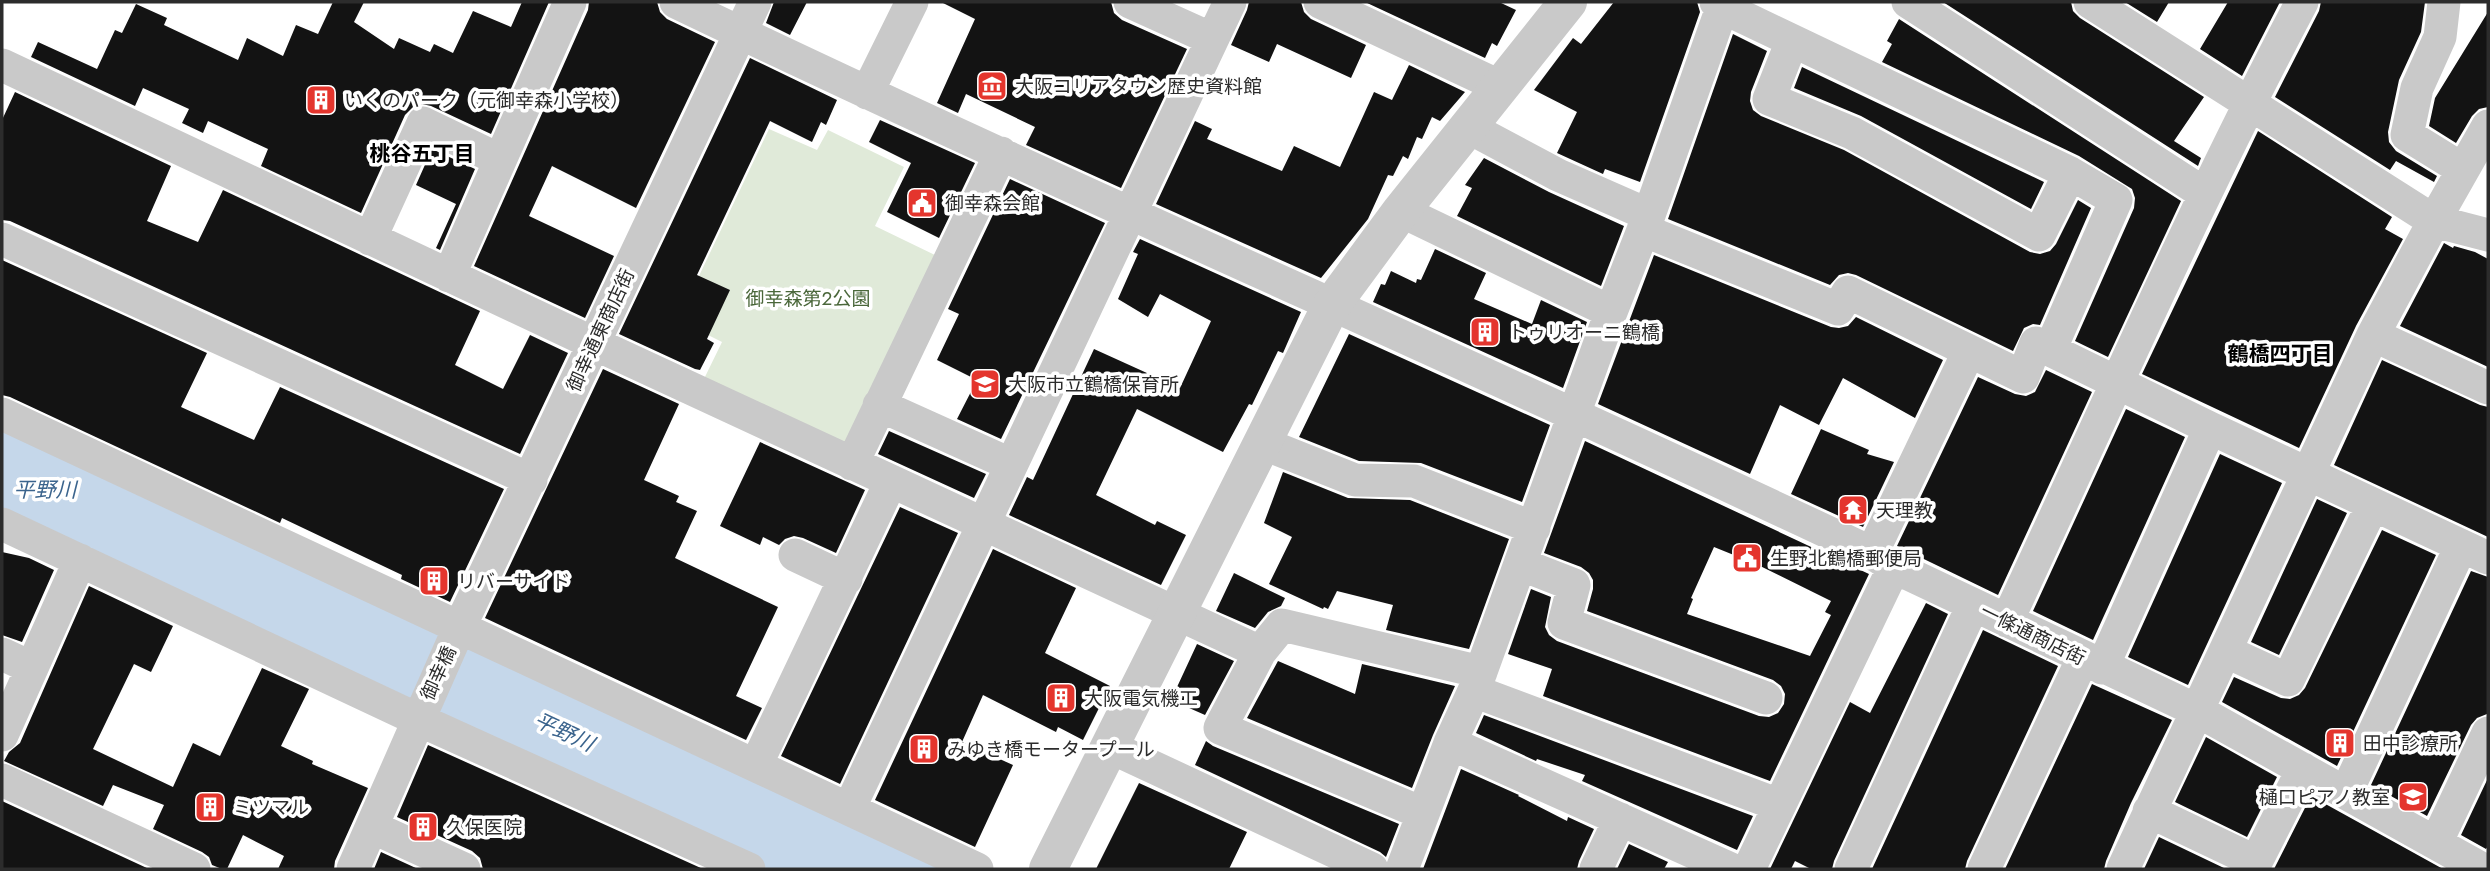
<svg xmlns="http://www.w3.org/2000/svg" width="2490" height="871" viewBox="0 0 2490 871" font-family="Jost,'Noto Sans JP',sans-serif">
  <rect width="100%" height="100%" fill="#fff"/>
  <path fill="#e0ead9" d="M769 129 817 150 828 130 904 167 875 226 937 256 843 451 702 383 722 342 678 320Z"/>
  <path fill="#c5d7ea" d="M2 426 954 869H768L2 513Z"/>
  <path fill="#131313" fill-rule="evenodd" d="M333 2H364L354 22 394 49 399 38 430 52 434 44 453 53 473 11 511 27 522 2H549L491 134 431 106 422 104 413 107 405 115 361 213 261 166 268 149 208 121 203 133 182 123 189 109 143 88 135 106 31 57 38 42 97 69 115 30 122 33 136 4 167 18 164 25 238 60 247 38 283 56 296 25 318 34Z
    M589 2H657L660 12 667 19 715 42 636 208 552 166 529 216 614 256 585 318 474 266 588 10Z
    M774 2H807L790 35 766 23Z
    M941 2H1111L1114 13 1122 20 1187 49 1121 188 1026 145 1035 127 966 94 958 113 937 103 975 19Z
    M1249 2H1301L1304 12 1311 19 1366 45 1351 78 1277 44 1269 62 1231 45 1247 10Z
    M1365 2H1499L1516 10 1497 46 1492 43 1485 58Z
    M1614 2H1697L1700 12 1640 182 1605 169 1603 174 1557 153 1577 112 1534 90 1573 38 1581 44Z
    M1943 2H2071L2073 11 2080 18 2204 97 2174 141 2201 158 2198 166Z
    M2125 2H2169L2157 22Z
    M2228 2H2280L2242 76 2200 49Z
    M2321 2H2425L2421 32 2399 80 2388 132 2389 142 2396 151 2437 176 2434 182 2396 161 2390 170 2275 97 2319 11Z
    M2488 12V107L2479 109 2472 116 2456 143 2429 126 2435 98Z
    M1899 19 2181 201 2108 357 2075 341 2134 208 2135 198 2132 189 2079 156 1882 62 1892 44 1887 41Z
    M1733 34 1767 51 1751 92 1750 101 1753 110 1761 116 1844 150 2030 252 2040 254 2050 251 2056 244 2078 200 2091 208 2040 325 2033 324 2024 328 2013 351 1856 275 1848 273 1839 275 1830 285 1668 219Z
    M750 58 837 100 826 125 821 122 812 142 770 121 697 275 730 290 707 339 714 343 700 370 695 369 619 334Z
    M1409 65 1465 92 1440 121 1432 117 1422 139 1417 137 1408 159 1403 156 1393 176 1388 175 1368 219 1321 278 1156 204 1195 121 1212 129 1207 139 1282 171 1294 146 1340 167 1374 92 1392 100Z
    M1802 67 2044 182 2031 209 1861 116 1794 88Z
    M15 92 171 166 147 221 198 242 223 190 480 311 455 365 503 389 530 335 568 353 520 454 10 221 2 220V120Z
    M880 120 975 163 939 238 887 212 911 163 869 142Z
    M2258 131 2392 217 2385 229 2403 239 2356 326 2299 448 2142 374Z
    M432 149 475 169 440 250 436 248 456 204 416 185Z
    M1484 158 1549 192 1624 226 1601 286 1457 216 1472 188 1465 185Z
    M1010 179 1105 223 1001 439 957 419 977 380 937 360 959 314 948 309Z
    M1140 239 1301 312 1283 353 1278 351 1252 405 1249 404 1223 452 1137 409 1096 495 1155 525 1157 521 1186 535 1161 585 1009 515 1027 477 1033 480 1094 349 1180 388 1211 321 1160 294 1148 317 1118 299 1138 254 1133 252Z
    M2444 243 2453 248 2454 246 2475 252 2488 259V367L2400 326Z
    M1435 249 1486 273 1474 299 1532 324 1541 300 1587 322 1563 388 1373 302 1381 284 1385 285 1391 271 1416 283 1417 279 1421 280Z
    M1654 255 1831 327 1839 328 1848 326 1856 317 1943 360 1915 418 1843 378 1819 425 1780 405 1750 474 1598 404Z
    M2 260 207 353 181 407 254 440 280 387 504 489 450 602 401 579 402 575 282 518 280 523 10 397 2 395Z
    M1349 334 1550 425 1522 502 1421 463 1359 461 1299 437Z
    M2382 360 2480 405 2488 407V537L2334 465Z
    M603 369 679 404 644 480 679 496 676 502 697 511 675 558 778 607 736 696 762 708 746 740 485 618Z
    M2046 370 2092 392 1998 595 1897 546 1978 377 2015 394 2026 396 2035 392Z
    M2126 409 2185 437 2093 640 2033 611Z
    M1821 429 1869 450 1867 454 1894 462 1863 527 1791 494Z
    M889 431 986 474 974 498 878 454Z
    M1585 441 1869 574 1770 781 1543 696 1552 669 1508 654 1531 589 1551 597 1545 627 1549 635 1557 641 1759 716 1769 717 1778 713 1784 704 1785 694 1781 686 1773 680 1587 611 1593 589V580L1589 573 1581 567 1544 553ZM1714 547 1756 564 1831 601 1825 612 1831 615 1810 656 1687 614 1693 599 1691 598Z
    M760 442 865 490 836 553 803 538 794 536 785 539 779 545 763 537 760 545 720 526Z
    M2220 454 2282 483 2188 685 2128 657Z
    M1283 472 1348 498 1410 500 1509 539 1469 649 1386 630 1393 605 1337 591 1328 609 1324 607 1323 609 1269 584 1292 537 1264 523Z
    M2317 499 2347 513 2279 655 2251 642Z
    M900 507 958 533 840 784 781 756Z
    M2382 530 2436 555 2337 766 2222 702 2234 677 2281 698 2290 699 2299 695 2305 688Z
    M993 549 1076 588 1045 653 1110 686 1083 740 1058 727 1056 732 983 695 962 742 1013 765 975 847 875 800Z
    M2 552 29 558 54 570 22 642 2 635Z
    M2471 571 2488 577V711L2487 714 2477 718 2471 725 2427 816 2371 785Z
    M1234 573 1285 598 1281 606 1268 612 1255 628 1216 611Z
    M89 586 173 626 151 672 134 664 93 749 173 787 193 743 220 756 262 668 309 689 281 746 313 761 312 764 368 788 335 861 334 869H278L284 856 243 835 227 869H222L212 865 209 857 202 852 153 829 164 805 113 785 103 806 4 761 9 752 20 743Z
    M1926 603 1948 614 1834 861 1832 869H1811L1795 861 1791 869H1770L1850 702 1870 713Z
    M1983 630 2058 666 1967 861 1965 869H1872Z
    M1197 644 1234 661 1205 715 1171 700Z
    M1278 661 1355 694 1362 664 1455 686 1433 735 1412 788 1247 718Z
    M2092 684 2172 720 2131 803 2106 861 2104 869H2005Z
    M1484 715 1753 816 1737 850 1582 781 1585 775 1537 759 1536 761 1476 733Z
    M2206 737 2277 777 2247 837 2175 802Z
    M1206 741 1213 746 1399 824 1386 857 1380 852 1195 765Z
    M428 745 579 813 703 869H483L480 858 472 851 397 817Z
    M1461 769 1519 795 1518 796 1567 821 1568 817 1594 829 1579 861 1577 869H1423Z
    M2488 778V846L2486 849 2461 835Z
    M1139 783 1247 832 1229 869H1096Z
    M2311 796 2443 869H2274Z
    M2 801 149 869H2Z
    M2159 837 2226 869H2144Z
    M1629 844 1668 862 1664 869H1617Z
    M381 852 418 869H374Z"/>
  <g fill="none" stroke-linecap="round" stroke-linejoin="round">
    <path stroke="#c9c9c9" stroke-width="33" d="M676 2C1072 192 1475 365 1872 553L1894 567 2198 711 2482 869
      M1130 2 1212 39
      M1320 2 1501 87
      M1716 2 1722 7 2070 173 2116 200 2050 350
      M1908 2 2205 194
      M2090 2 2434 221 2488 235
      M2444 2 2440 37 2417 88 2407 135 2462 169
      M1792 41 1769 99 1852 133 2039 235 2070 173
      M2 65 593 343 1260 652 1220 728 1422 813
      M867 93 912 2
      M1468 127 1558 175 1649 215
      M1401 211 1611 312
      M1643 230 1838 309 1848 292 2023 377 2036 343 2210 428 2488 558
      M2 239 531 480
      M370 239 423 123 500 160
      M449 276 570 2
      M2373 335 2488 388
      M879 405 1010 464
      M2 414 977 869
      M1262 443 1355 480 1414 481 1534 528
      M852 464 1001 153
      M2 524 417 719 749 869
      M1872 553 1969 351
      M795 555 846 579
      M1520 564 1574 585 1564 623 1766 698
      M2007 621C2104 414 2195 204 2302 2
      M2225 651 2288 680 2373 504
      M1260 652 1282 625 1481 672
      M2 654 32 668
      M2102 668 2210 428
      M1474 691 1779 805
      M2 735 80 560
      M1450 743 1731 869
      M1110 747 1372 869
      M756 765 891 481
      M2 780 194 869
      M2346 793 2461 546
      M849 809 1230 2
      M2149 811 2256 862 2303 769
      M372 827 464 869
      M2436 843 2488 733
      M353 869 456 635 755 2
      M1402 869 1450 743 1474 691 1611 312 1649 215 1724 2
      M1596 869 1620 819
      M1749 869 1894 567
      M1851 869 1973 605
      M1984 869 2083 658
      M2123 869 2373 335 2434 221 2488 126"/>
    <path stroke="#c9c9c9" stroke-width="38" d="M1048 869 1331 306 1401 211 1568 2"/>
  </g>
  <defs>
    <g id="museum-square" transform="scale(1.575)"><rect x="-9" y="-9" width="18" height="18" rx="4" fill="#e4352d" stroke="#fff"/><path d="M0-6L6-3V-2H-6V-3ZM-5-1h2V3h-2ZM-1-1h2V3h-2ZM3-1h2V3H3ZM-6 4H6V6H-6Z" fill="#fff"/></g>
    <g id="building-square" transform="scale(1.575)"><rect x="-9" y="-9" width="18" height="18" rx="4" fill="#e4352d" stroke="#fff"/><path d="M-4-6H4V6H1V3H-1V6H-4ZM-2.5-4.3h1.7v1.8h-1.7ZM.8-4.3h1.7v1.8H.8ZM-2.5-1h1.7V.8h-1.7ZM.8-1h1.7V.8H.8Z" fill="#fff"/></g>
    <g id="civic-square" transform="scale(1.575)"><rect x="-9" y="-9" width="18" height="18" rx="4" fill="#e4352d" stroke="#fff"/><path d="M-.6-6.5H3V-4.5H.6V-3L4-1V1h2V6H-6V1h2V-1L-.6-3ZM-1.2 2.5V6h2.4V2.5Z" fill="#fff"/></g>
    <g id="school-square" transform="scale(1.575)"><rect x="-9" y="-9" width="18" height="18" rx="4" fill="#e4352d" stroke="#fff"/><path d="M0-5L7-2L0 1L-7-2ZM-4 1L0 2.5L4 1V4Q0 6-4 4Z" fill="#fff"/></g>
    <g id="temple-square" transform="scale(1.575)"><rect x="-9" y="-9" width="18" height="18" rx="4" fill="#e4352d" stroke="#fff"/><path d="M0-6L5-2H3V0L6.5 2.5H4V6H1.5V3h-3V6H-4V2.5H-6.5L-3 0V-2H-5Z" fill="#fff"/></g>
  </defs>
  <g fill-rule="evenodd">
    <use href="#museum-square" x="992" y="86"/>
    <use href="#building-square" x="321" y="100"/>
    <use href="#civic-square" x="922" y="203"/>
    <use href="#building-square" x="1485" y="332"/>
    <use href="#school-square" x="985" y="384"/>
    <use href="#temple-square" x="1853" y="510"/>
    <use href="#civic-square" x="1747" y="558"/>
    <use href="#building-square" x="434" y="581"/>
    <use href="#building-square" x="1061" y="698"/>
    <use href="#building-square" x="2340" y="743"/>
    <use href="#building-square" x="924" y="749"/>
    <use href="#school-square" x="2413" y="797"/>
    <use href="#building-square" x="210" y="807"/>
    <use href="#building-square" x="423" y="827"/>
  </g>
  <g text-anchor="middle" stroke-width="7" stroke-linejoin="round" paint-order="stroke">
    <g font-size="19" fill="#2c2c2c" stroke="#fff" text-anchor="start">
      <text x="1015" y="93">大阪コリアタウン歴史資料館</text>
      <text x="344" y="107">いくのパーク（元御幸森小学校）</text>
      <text x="945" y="210">御幸森会館</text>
      <text x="1508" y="339">トゥリオーニ鶴橋</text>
      <text x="1008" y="391">大阪市立鶴橋保育所</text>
      <text x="1876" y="517">天理教</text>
      <text x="1770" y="565">生野北鶴橋郵便局</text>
      <text x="457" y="588">リバーサイド</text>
      <text x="1084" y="705">大阪電気機工</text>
      <text x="2363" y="750">田中診療所</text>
      <text x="947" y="756">みゆき橋モータープール</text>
      <text x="2390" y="804" text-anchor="end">樋口ピアノ教室</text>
      <text x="233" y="814">ミツマル</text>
      <text x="446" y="834">久保医院</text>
    </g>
    <g font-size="19" fill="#4a673a" stroke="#fff">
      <text x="808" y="305">御幸森第2公園</text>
    </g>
    <g font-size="19" fill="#2c2c2c" stroke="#fff">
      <text transform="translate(600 330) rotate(-65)" y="7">御幸通東商店街</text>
      <text transform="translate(2033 634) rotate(26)" y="7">一條通商店街</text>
      <text transform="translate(438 673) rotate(-65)" y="7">御幸橋</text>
    </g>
    <g font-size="21" font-weight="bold" fill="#000" stroke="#fff">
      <text x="422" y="161">桃谷五丁目</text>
      <text x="2280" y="361">鶴橋四丁目</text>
    </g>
    <g font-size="21" font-style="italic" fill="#3b648d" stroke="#fff">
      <text x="45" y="497">平野川</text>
      <text transform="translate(564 732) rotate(25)" y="7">平野川</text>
    </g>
  </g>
  <rect width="2490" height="871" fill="none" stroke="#2c2c2c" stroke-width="7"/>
</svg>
